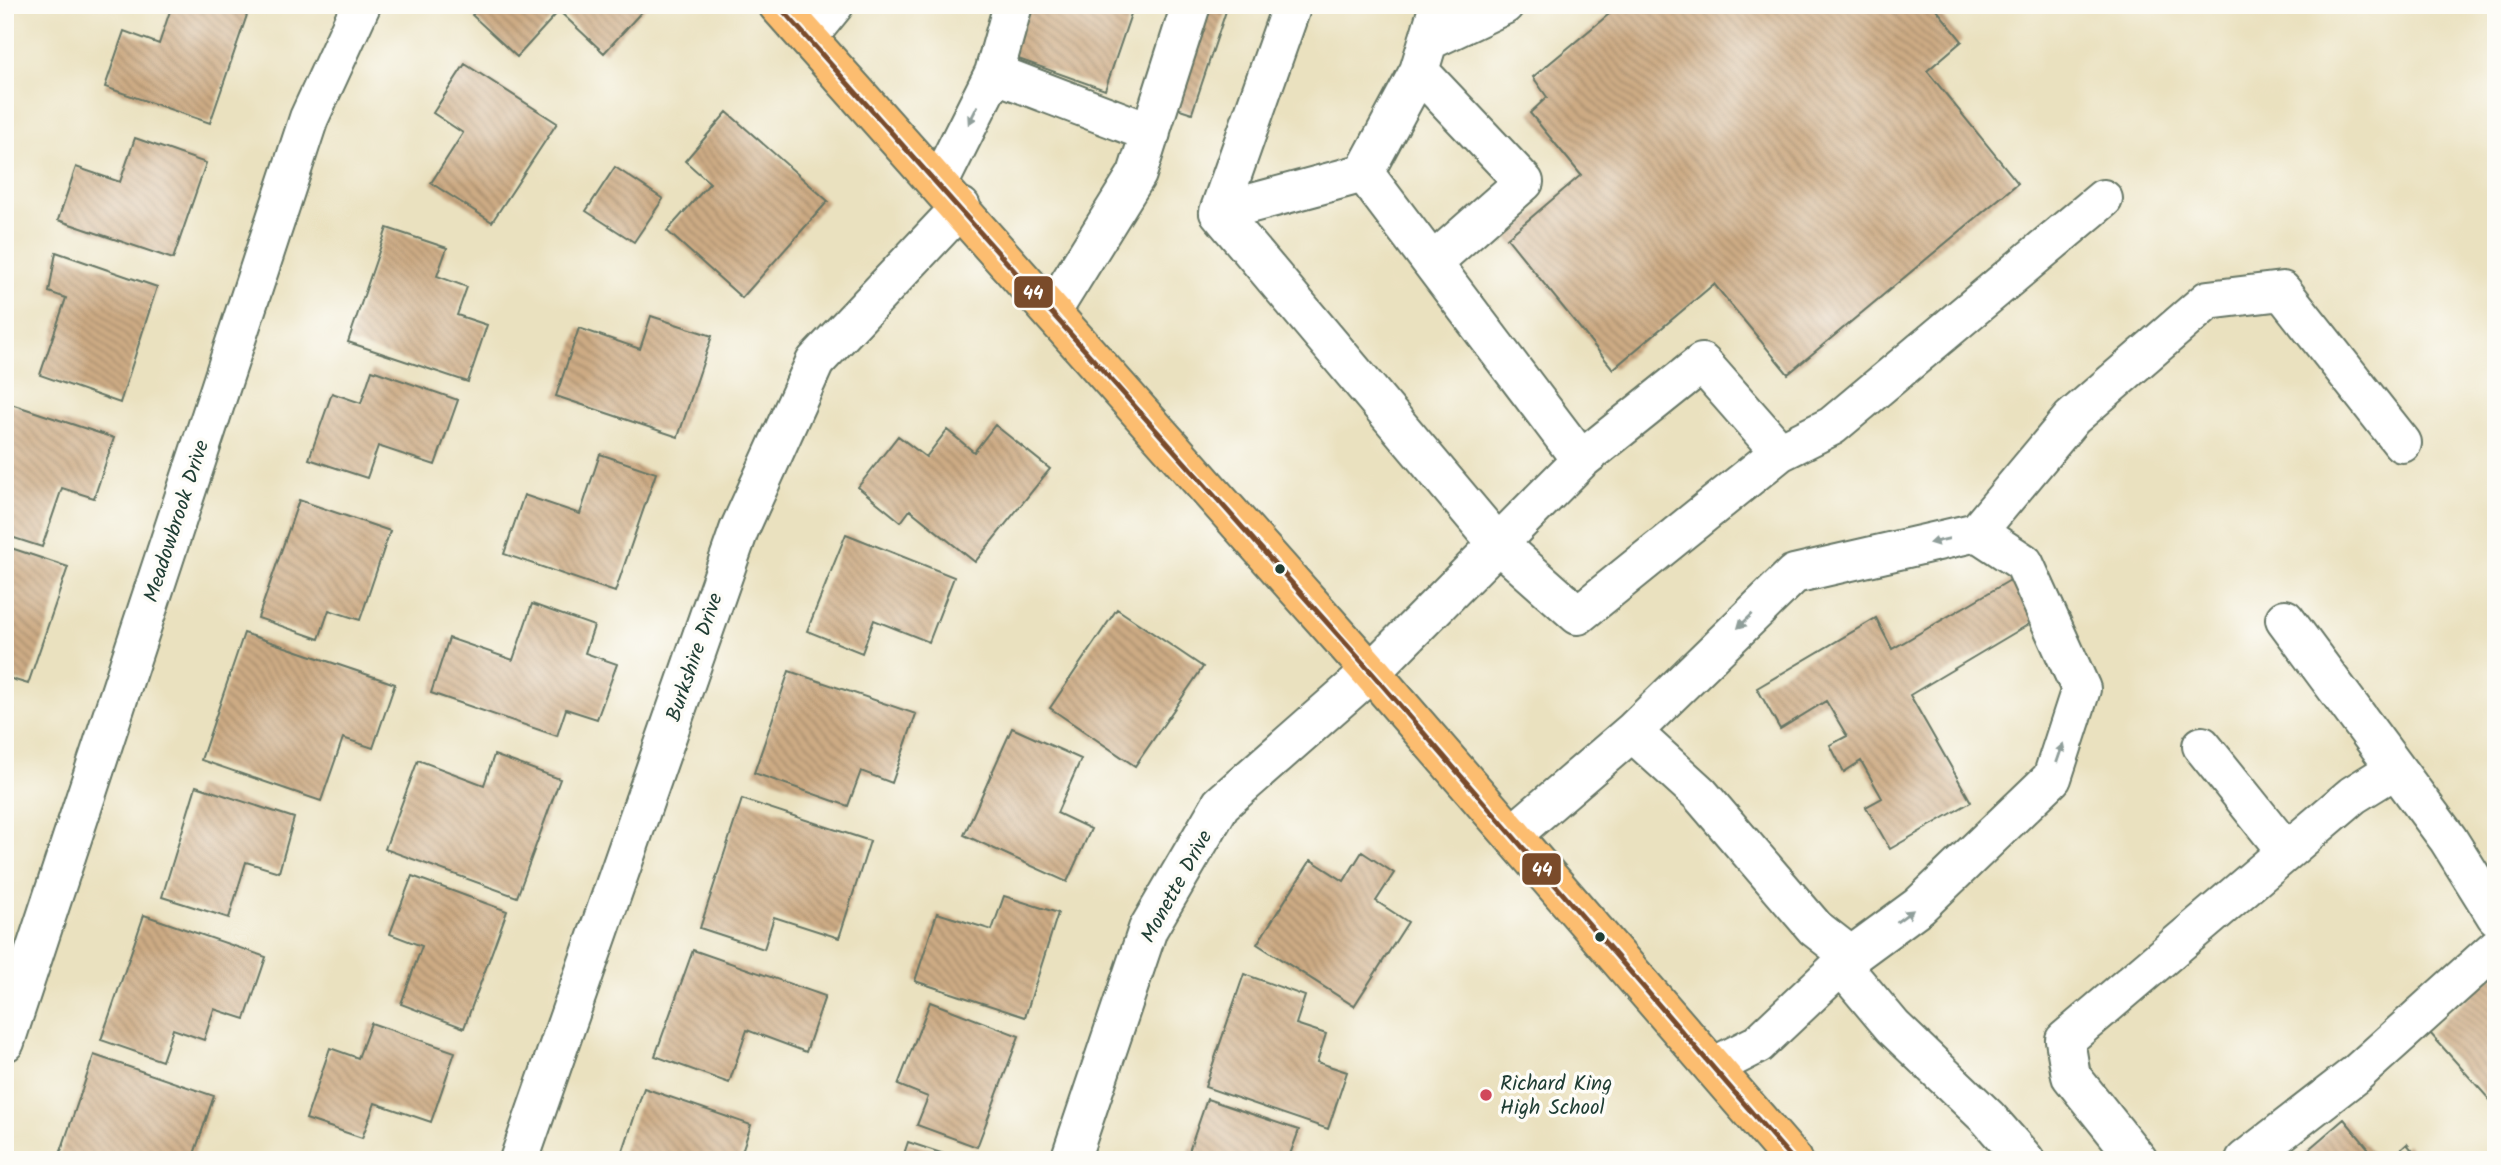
<svg xmlns="http://www.w3.org/2000/svg" width="2501" height="1165" viewBox="0 0 2501 1165" font-family="Kalam,sans-serif">
  <defs>
    <pattern id="building-back-hatch" width="6" height="6" patternUnits="userSpaceOnUse" patternTransform="scale(1.75)"><rect width="6" height="6" fill="#cdab84"/><path d="M-1 5l2 2M0 0l6 6M5-1l2 2" fill="none" stroke="#a68c6d"/></pattern>
  </defs>
  <rect width="100%" height="100%" fill="#fdfcf7"/>
  <filter id="ink" filterUnits="userSpaceOnUse"><feTurbulence type="fractalNoise" baseFrequency=".0143" numOctaves="2"/><feDisplacementMap in="SourceGraphic" scale="14" xChannelSelector="R" yChannelSelector="G"/><feConvolveMatrix kernelMatrix="1 2 1 2 8 2 1 2 1" color-interpolation-filters="sRGB"/></filter>
  <filter id="wash" filterUnits="userSpaceOnUse"><feTurbulence type="fractalNoise" baseFrequency=".00686" numOctaves="4" result="noise"/><feDisplacementMap in="SourceGraphic" scale="28" xChannelSelector="R" yChannelSelector="G"/><feGaussianBlur stdDeviation="1.57" result="paint"/><feColorMatrix in="noise" values="0 0 0 0 0 0 0 0 0 0 0 0 0 0 0 0 0 1.4 0 .05"/><feComposite in="paint" operator="in"/></filter>
  <g filter="url(#wash)">
    <rect width="100%" height="100%" fill="#eae1bf"/>
    <g id="blocks">
      <path fill="url(#building-back-hatch)" d="M172 5H230L248 12 210 123 105 87 124 31 159 44Z
        M481 5H645L646 7 604 53 559 11 517 57 472 15Z
        M1027 5H1134L1105 90 1010 56Z
        M1198 5H1228L1192 113 1165 104Z
        M1620 5H1933L1962 41 1927 71 2018 183 1788 374 1714 284 1613 369 1507 238 1581 175 1530 113 1547 97 1533 77Z
        M465 64 557 123 492 222 431 183 463 133 433 113Z
        M727 112 828 201 742 298 667 231 710 183 685 161Z
        M135 138 206 163 173 259 58 220 76 167 120 182Z
        M615 167 663 199 634 242 586 211Z
        M387 228 447 248 437 276 467 287 457 315 487 325 468 382 348 342Z
        M56 252 157 287 120 403 40 375 66 298 49 292Z
        M651 316 712 336 678 437 556 396 579 328 640 349Z
        M372 370 458 400 435 465 378 446 367 478 309 459 332 393 361 403Z
        M5 402 114 438 94 498 62 488 42 547 5 535Z
        M995 425 1050 469 975 562 910 510 901 522 858 487 898 436 926 457 947 430 974 452Z
        M600 454 656 473 615 592 504 554 524 495 580 514Z
        M299 500 390 531 360 620 329 610 319 639 258 618Z
        M846 534 954 577 929 642 874 620 862 653 807 631Z
        M5 546 68 567 28 684 5 677Z
        M2012 579 2036 620 1910 695 1971 802 1890 849 1866 807 1882 798 1861 761 1844 772 1830 745 1847 736 1826 701 1780 729 1757 688 1876 618 1892 649Z
        M532 604 594 626 585 653 617 664 597 719 566 709 557 736 431 693 449 638 513 660Z
        M1117 609 1203 667 1135 766 1050 708Z
        M244 633 395 684 373 748 343 738 321 801 201 760Z
        M789 671 916 714 892 783 861 771 848 806 754 773Z
        M5 707 13 709 6 731H5Z
        M1012 728 1081 759 1057 813 1091 829 1067 882 964 835Z
        M494 755 560 779 517 897 385 849 418 760 484 785Z
        M196 786 294 818 279 872 246 862 229 918 162 897Z
        M742 799 870 841 839 938 774 917 764 949 700 928Z
        M1362 852 1394 873 1376 901 1408 922 1354 1006 1257 944 1311 860 1344 881Z
        M412 876 507 911 464 1028 401 1004 422 946 390 934Z
        M1004 896 1058 913 1025 1017 915 981 937 913 992 930Z
        M144 915 266 957 245 1019 214 1009 204 1040 173 1029 162 1061 101 1040Z
        M693 950 825 996 806 1052 747 1030 729 1083 655 1056Z
        M2496 971V1107L2430 1033Z
        M1244 974 1305 996 1296 1024 1326 1034 1317 1062 1347 1072 1328 1129 1205 1087Z
        M930 1002 1019 1036 977 1147 917 1125 928 1097 898 1085Z
        M371 1023 455 1052 431 1122 375 1103 362 1138 306 1119 330 1048 358 1058Z
        M94 1055 214 1096 192 1160H58Z
        M644 1088 751 1125 739 1160H620Z
        M1207 1099 1299 1130 1288 1160H1186Z
        M2344 1119 2378 1160H2296Z
        M908 1142 959 1159V1160H902Z
        M2407 1144 2420 1160H2389Z"/>
    </g>
  </g>
  <g filter="url(#ink)">
    <use href="#blocks" fill-opacity="0" stroke="#667665" stroke-width="2"/>
    <g fill="none" stroke-linecap="round" stroke-linejoin="round">
      <g stroke="#667665" stroke-width="42">
        <path id="minor" d="M1439 5 1419 71 1364 173 1581 460
          M808 37 834 5
          M1428 41 1504 5
          M1419 71 1524 182 1432 263
          M994 73 1151 133
          M939 183 994 73 1013 5
          M1219 212 1364 173
          M1052 311 1137 174 1191 5
          M1780 452 1832 426 2103 199
          M1977 532 2072 418 2208 300 2282 291 2402 443
          M2285 619 2448 839 2496 916
          M1632 732 1700 794 1815 928 1851 956
          M2202 746 2286 851
          M1512 835 1632 732 1794 574 1977 532 2024 563 2081 689 2052 778 1919 906 1851 956 1758 1044 1713 1067
          M1841 965 1893 1027 1988 1118 2025 1160
          M5 1042 309 118 361 5
          M519 1160 739 530 815 362 961 207
          M1070 1160 1148 929 1221 804 1371 672 1581 460 1702 363 1780 452 1578 615 1497 543 1219 212 1292 5
          M2138 1160 2071 1076 2065 1040 2353 795 2395 769
          M2245 1160 2356 1074 2496 948"/>
      </g>
      <g stroke="#667665" stroke-width="42">
        <path id="major" d="M778 5 1371 672 1793 1160"/>
      </g>
      <use href="#minor" stroke="#fff" stroke-width="38"/>
      <use href="#major" stroke="#fcbd6f" stroke-width="38"/>
      <g stroke="#fdfcf7" stroke-width="10">
        <path id="bus-1" d="M778 5 1371 672 1793 1160"/>
      </g>
      <use href="#bus-1" stroke="#7a4b2a" stroke-width="5"/>
    </g>
    <defs><path id="oneway-solid" d="M-6-.8H1V-3.2L6.5 0L1 3.2V.8H-6Z" transform="scale(1.75)"/></defs>
    <g fill="#8f9e9a">
      <use href="#oneway-solid" transform="translate(973 115) rotate(117)"/>
      <use href="#oneway-solid" transform="translate(1939 541) rotate(167)"/>
      <use href="#oneway-solid" transform="translate(1745 621) rotate(136)"/>
      <use href="#oneway-solid" transform="translate(2060 753) rotate(-71)"/>
      <use href="#oneway-solid" transform="translate(1905 916) rotate(-36)"/>
    </g>
  </g>
  <g fill="#1f3d34" stroke="#fdfcf7" stroke-width="2.5">
    <circle cx="1280" cy="569" r="6"/>
    <circle cx="1600" cy="937" r="6"/>
  </g>
  <circle fill="#d1495b" stroke="#fdfcf7" stroke-width="2.5" cx="1486" cy="1095" r="7"/>
  <g text-anchor="middle" stroke-width="7" stroke-linejoin="round" paint-order="stroke">
    <g font-size="21" fill="#1f3d34" stroke="#fdfcf7">
      <text transform="translate(176 521) rotate(-72)" y="7">Meadowbrook Drive</text>
      <text transform="translate(694 657) rotate(-71)" y="7">Burkshire Drive</text>
      <text transform="translate(1176 886) rotate(-61)" y="7">Monette Drive</text>
    </g>
    <g font-size="21" fill="#1f3d34" stroke="#fdfcf7" text-anchor="start">
      <text x="1500" y="1090">Richard King<tspan x="1500" dy="24">High School</tspan></text>
    </g>
  </g>
  <g stroke="#fdfcf7" stroke-width="2.5">
    <rect x="1013" y="275" width="41" height="34" rx="7" fill="#7a4b2a"/>
    <rect x="1521" y="852" width="41" height="34" rx="7" fill="#7a4b2a"/>
  </g>
  <g font-size="19" text-anchor="middle" font-weight="bold" fill="#fff">
    <text x="1033" y="299">44</text>
    <text x="1542" y="876">44</text>
  </g>
  <rect width="2501" height="1165" fill="none" stroke="#fdfcf7" stroke-width="28"/>
</svg>
